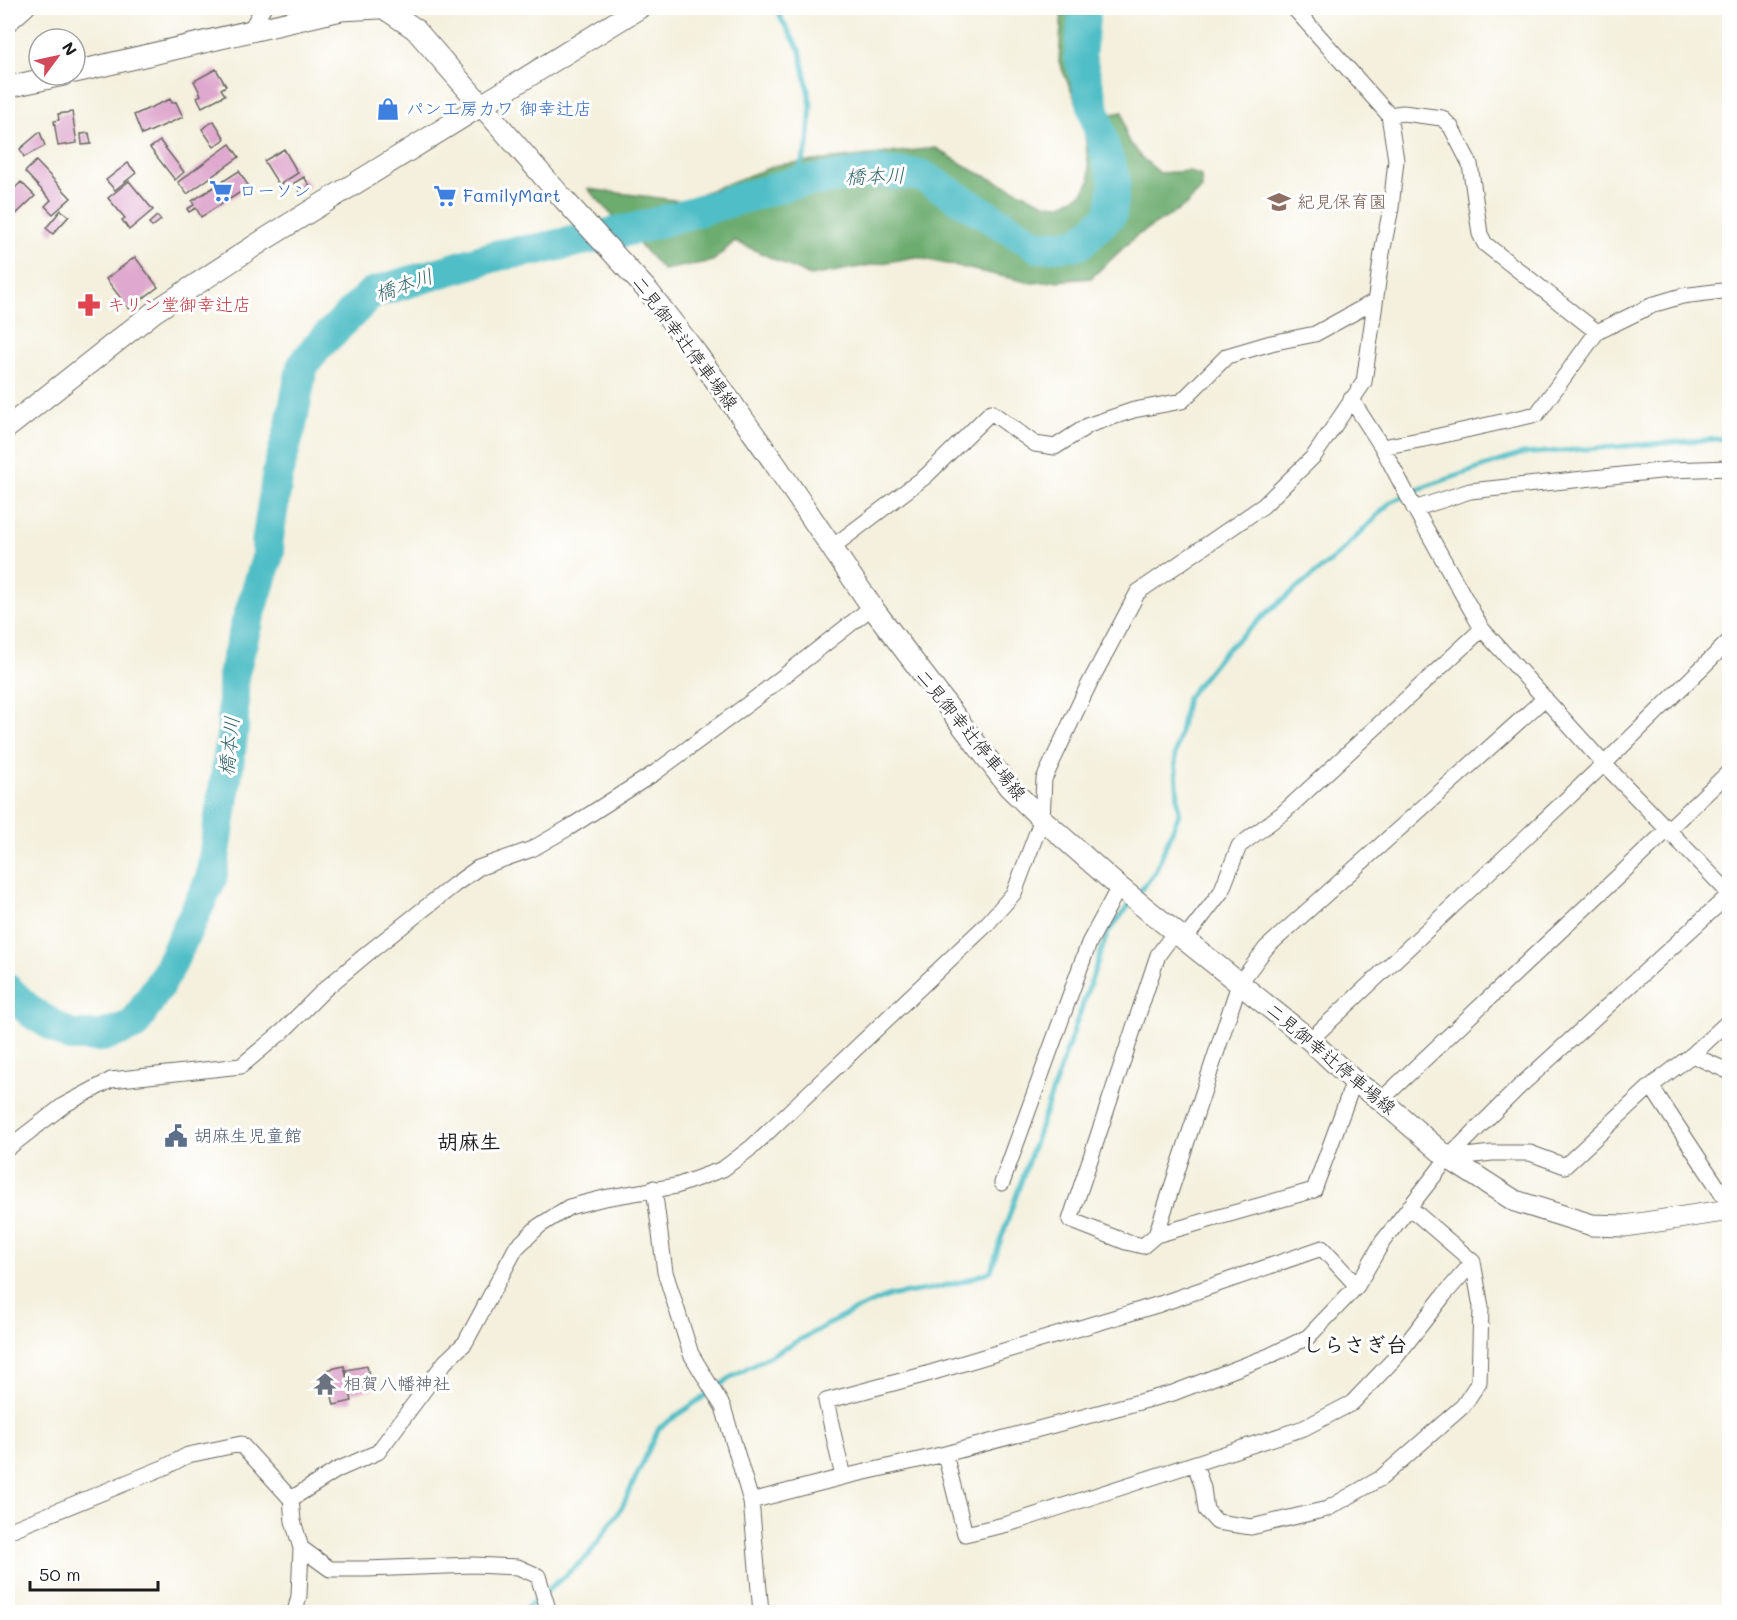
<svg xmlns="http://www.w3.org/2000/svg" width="1737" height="1620" viewBox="0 0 1737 1620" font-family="Mali,'Klee One',sans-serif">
  <rect width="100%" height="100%" fill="#fff"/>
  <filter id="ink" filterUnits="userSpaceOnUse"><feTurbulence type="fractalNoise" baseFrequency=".0167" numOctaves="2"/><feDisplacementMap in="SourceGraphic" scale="12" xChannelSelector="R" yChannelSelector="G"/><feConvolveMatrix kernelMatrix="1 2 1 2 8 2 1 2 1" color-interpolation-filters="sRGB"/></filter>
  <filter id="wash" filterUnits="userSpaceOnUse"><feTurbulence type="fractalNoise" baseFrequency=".008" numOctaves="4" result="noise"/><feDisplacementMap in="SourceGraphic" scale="24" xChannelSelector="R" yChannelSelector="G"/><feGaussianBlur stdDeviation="1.35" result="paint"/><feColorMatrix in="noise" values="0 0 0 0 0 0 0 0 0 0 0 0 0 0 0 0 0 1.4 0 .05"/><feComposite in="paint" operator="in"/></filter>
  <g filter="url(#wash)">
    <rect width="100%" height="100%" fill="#f4f0dd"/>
    <path fill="#6cac6e" stroke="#446445" stroke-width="1.5" d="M1062 8H1074L1072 30 1089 118 1123 112 1126 137 1141 157 1160 173 1189 171 1201 176 1202 189 1184 207 1136 236 1091 278 1032 283 915 257 810 276 735 241 713 261 663 270 588 189 682 201 777 165 936 148 974 171 1047 204 1060 205 1083 193 1090 181 1083 117 1059 62Z"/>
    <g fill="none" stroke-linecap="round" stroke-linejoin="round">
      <path stroke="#50bec6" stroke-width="5" d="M778 8 781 19 800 50 811 105 808 145 794 183
        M1137 895 1155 872 1179 814 1175 755 1187 698 1222 654 1270 610 1338 555 1391 502 1427 486 1521 454 1730 438
        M522 1612 588 1556 622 1507 659 1428 733 1376 853 1311 889 1296 931 1289 965 1281 991 1271 999 1245 1108 932 1131 903"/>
      <path stroke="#50bec6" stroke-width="32" d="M8 990 31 1012 70 1036H102L134 1025 166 974 211 879 233 730V676L246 626 269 552 267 544 278 472 291 425 302 367 316 348 372 293 499 255 540 249 642 227 794 183 876 172 921 175 1039 247 1079 244 1111 214 1115 180 1104 148 1080 56 1085 8"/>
    </g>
    <g id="blocks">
      <path fill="#dfa8ce" d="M216 69 226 86 221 89 225 95 202 107 197 97 201 95 194 81Z
        M170 99 172 103 176 102 183 117 142 135 134 115Z
        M72 112 77 143 58 146 54 121 59 120 58 114Z
        M214 121 225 139 214 147 202 129Z
        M40 132 45 146 24 157 20 149Z
        M89 133 91 144 82 145 81 134Z
        M160 141 184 172 175 180 150 148Z
        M230 144 239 157 187 194 178 182Z
        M284 149 298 173 279 185 264 161Z
        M36 161 71 198 53 214 45 206 51 200 25 172Z
        M128 163 136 173 115 190 106 180Z
        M239 171 249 187 201 217 196 208 189 212 187 209 194 205 192 201Z
        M304 177 310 186 300 192 294 183Z
        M129 181 153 210 129 230 122 220 125 218 108 198Z
        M21 182 35 196 14 216 8 208V202L13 197 10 193Z
        M61 210 69 216 53 234 46 228Z
        M157 216 161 220 152 227 149 223Z
        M135 257 158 287 129 309 106 279Z
        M344 1366 352 1401 334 1405 326 1370Z
        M367 1366 372 1389 352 1394 346 1370Z"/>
    </g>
  </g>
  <g filter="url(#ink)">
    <use href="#blocks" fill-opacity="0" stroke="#686660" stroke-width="1.5"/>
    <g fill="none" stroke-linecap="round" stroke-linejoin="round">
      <g stroke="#686660" stroke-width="17">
        <path id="street" d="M8 25 27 8
          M250 31 263 8
          M1389 115 1403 113 1442 118 1451 127 1470 164 1480 234 1485 244 1597 332
          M1351 399 1382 447 1411 502 1482 629 1604 764 1730 894
          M1382 447 1430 438 1537 414 1597 332 1655 304 1682 296 1730 290
          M1414 509 1470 491 1669 470 1730 468
          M831 548 926 476 991 412 1035 444 1055 447 1089 425 1134 410 1182 401 1227 356 1271 343 1315 334 1375 301
          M1185 939 1221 892 1239 846 1283 813 1482 629
          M1310 1040 1604 764 1730 640
          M1692 1055 1730 1072
          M1354 1081 1314 1190 1156 1235 1239 984 1266 948 1545 698
          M1651 1086 1730 1206
          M1381 1100 1730 771
          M8 1148 64 1105 111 1080 241 1066 283 1031 325 989 368 953 454 885 478 868 532 849 570 827 656 772 752 701 872 607
          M1448 1158 1492 1153H1530L1565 1166 1651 1086 1692 1055 1730 1020
          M1002 1183 1089 943 1119 887
          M654 1188 665 1272 691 1354 723 1407 751 1501 761 1612
          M1156 1235 1143 1246 1126 1242 1070 1220 1158 955 1175 932
          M945 1454 965 1534 1008 1524 1304 1428 1352 1403 1396 1357 1444 1295 1473 1262
          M1195 1464 1203 1488 1206 1510 1217 1522 1251 1527 1327 1509 1381 1478 1463 1406 1479 1382 1481 1307 1473 1262 1409 1207
          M843 1477 826 1401 927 1374 1160 1304 1322 1248 1357 1286
          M291 1499 337 1470 378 1452 445 1362 465 1343 516 1248 539 1226 569 1207 604 1198 676 1186 723 1169 752 1147 987 924 1014 893 1042 819 1044 779 1088 686 1138 592 1263 506 1314 456 1364 382 1382 253 1391 208 1396 160 1389 115 1294 8
          M751 1501 843 1477 945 1454 1173 1393 1269 1356 1308 1337 1357 1286 1383 1241 1448 1158 1519 1087 1730 894
          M8 1531 165 1467 188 1455 241 1444 291 1499 293 1521 301 1548 299 1596 295 1612
          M301 1548 330 1569H366L473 1565 518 1567 538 1576 549 1612"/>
      </g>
      <g stroke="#686660" stroke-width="23">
        <path id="secondary" d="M384 8 415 29 558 193 648 291 696 353 773 461 872 607 1009 787 1042 819 1119 887 1310 1040 1354 1081 1381 1100 1448 1158 1515 1201 1592 1225 1625 1226 1730 1210
          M75 72 341 10 379 8
          M8 87 63 75
          M8 427 154 312 262 241 639 8"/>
      </g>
      <use href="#street" stroke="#fff" stroke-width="15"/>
      <use href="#secondary" stroke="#fff" stroke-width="21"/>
    </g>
  </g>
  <defs>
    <g id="shop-bare" transform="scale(1.8)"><path d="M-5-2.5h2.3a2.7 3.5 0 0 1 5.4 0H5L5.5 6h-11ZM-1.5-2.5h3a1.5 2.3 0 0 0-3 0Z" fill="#3f7fe0" stroke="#fff" stroke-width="2.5" paint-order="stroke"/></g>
    <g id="supermarket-bare" transform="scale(1.8)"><path d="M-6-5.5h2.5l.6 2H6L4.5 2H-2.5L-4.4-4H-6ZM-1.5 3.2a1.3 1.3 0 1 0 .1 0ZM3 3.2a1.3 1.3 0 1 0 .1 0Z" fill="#3f7fe0" stroke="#fff" stroke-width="2.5" paint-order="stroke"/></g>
    <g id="school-bare" transform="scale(1.8)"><path d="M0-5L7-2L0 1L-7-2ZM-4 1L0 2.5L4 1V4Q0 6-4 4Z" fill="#8d6e63" stroke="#fff" stroke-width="2.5" paint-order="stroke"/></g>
    <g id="pharmacy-bare" transform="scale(1.8)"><path d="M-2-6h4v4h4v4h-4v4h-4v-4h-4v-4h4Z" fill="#e0444e" stroke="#fff" stroke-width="2.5" paint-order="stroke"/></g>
    <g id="civic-bare" transform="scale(1.8)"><path d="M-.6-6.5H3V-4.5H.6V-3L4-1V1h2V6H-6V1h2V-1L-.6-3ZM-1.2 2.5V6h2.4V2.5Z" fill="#5c6f8a" stroke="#fff" stroke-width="2.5" paint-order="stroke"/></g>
    <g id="temple-bare" transform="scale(1.8)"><path d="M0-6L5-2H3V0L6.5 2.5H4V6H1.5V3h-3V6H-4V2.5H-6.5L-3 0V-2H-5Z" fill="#6b7280" stroke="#fff" stroke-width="2.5" paint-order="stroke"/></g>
  </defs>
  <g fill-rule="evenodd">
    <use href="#shop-bare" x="388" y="109"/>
    <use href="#supermarket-bare" x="221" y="191"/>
    <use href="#supermarket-bare" x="445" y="196"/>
    <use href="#school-bare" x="1279" y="202"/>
    <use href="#pharmacy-bare" x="89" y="305"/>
    <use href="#civic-bare" x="176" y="1136"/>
    <use href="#temple-bare" x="325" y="1384"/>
  </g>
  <g text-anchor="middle" stroke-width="6" stroke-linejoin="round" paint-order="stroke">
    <g font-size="18" fill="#366cbe" stroke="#fff" text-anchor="start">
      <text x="406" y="115">パン工房カワ 御幸辻店</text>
      <text x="239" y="197">ローソン</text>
      <text x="463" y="202">FamilyMart</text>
    </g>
    <g font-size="18" fill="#785e54" stroke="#fff" text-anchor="start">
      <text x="1297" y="208">紀見保育園</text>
    </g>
    <g font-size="18" fill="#be3a42" stroke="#fff" text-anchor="start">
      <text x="107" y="311">キリン堂御幸辻店</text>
    </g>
    <g font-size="18" fill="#1c1c1c" stroke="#fff">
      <text transform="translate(685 343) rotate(53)" y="6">二見御幸辻停車場線</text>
      <text transform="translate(971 735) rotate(51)" y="6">二見御幸辻停車場線</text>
      <text transform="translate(1331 1059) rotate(40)" y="6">二見御幸辻停車場線</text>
    </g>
    <g font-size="18" fill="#4e5e75" stroke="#fff" text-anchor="start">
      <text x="194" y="1142">胡麻生児童館</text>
    </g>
    <g font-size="18" fill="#5b616d" stroke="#fff" text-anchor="start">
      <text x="343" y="1390">相賀八幡神社</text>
    </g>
    <g font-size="20" font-style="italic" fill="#336568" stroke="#fff">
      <text transform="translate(875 176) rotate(-2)" y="7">橋本川</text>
      <text transform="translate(404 285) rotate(-19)" y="7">橋本川</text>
      <text transform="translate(229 746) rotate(-84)" y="7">橋本川</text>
    </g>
    <g font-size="21" font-weight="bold" fill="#1c1c1c" stroke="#fff">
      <text x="469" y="1149">胡麻生</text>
      <text x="1355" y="1352">しらさぎ台</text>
    </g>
  </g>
  <rect width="1737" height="1620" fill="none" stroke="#fff" stroke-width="30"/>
  <g transform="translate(57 57) rotate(57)"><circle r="28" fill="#ffffff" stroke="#a4a4a4" stroke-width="1.5"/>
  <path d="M0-4.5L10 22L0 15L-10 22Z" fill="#d1495b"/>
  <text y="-9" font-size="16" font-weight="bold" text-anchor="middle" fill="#1c1c1c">N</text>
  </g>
  <path d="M30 1581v9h128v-9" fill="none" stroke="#1c1c1c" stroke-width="3"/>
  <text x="39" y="1581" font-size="18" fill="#1c1c1c" stroke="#ffffff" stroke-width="4.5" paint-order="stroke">50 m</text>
</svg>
